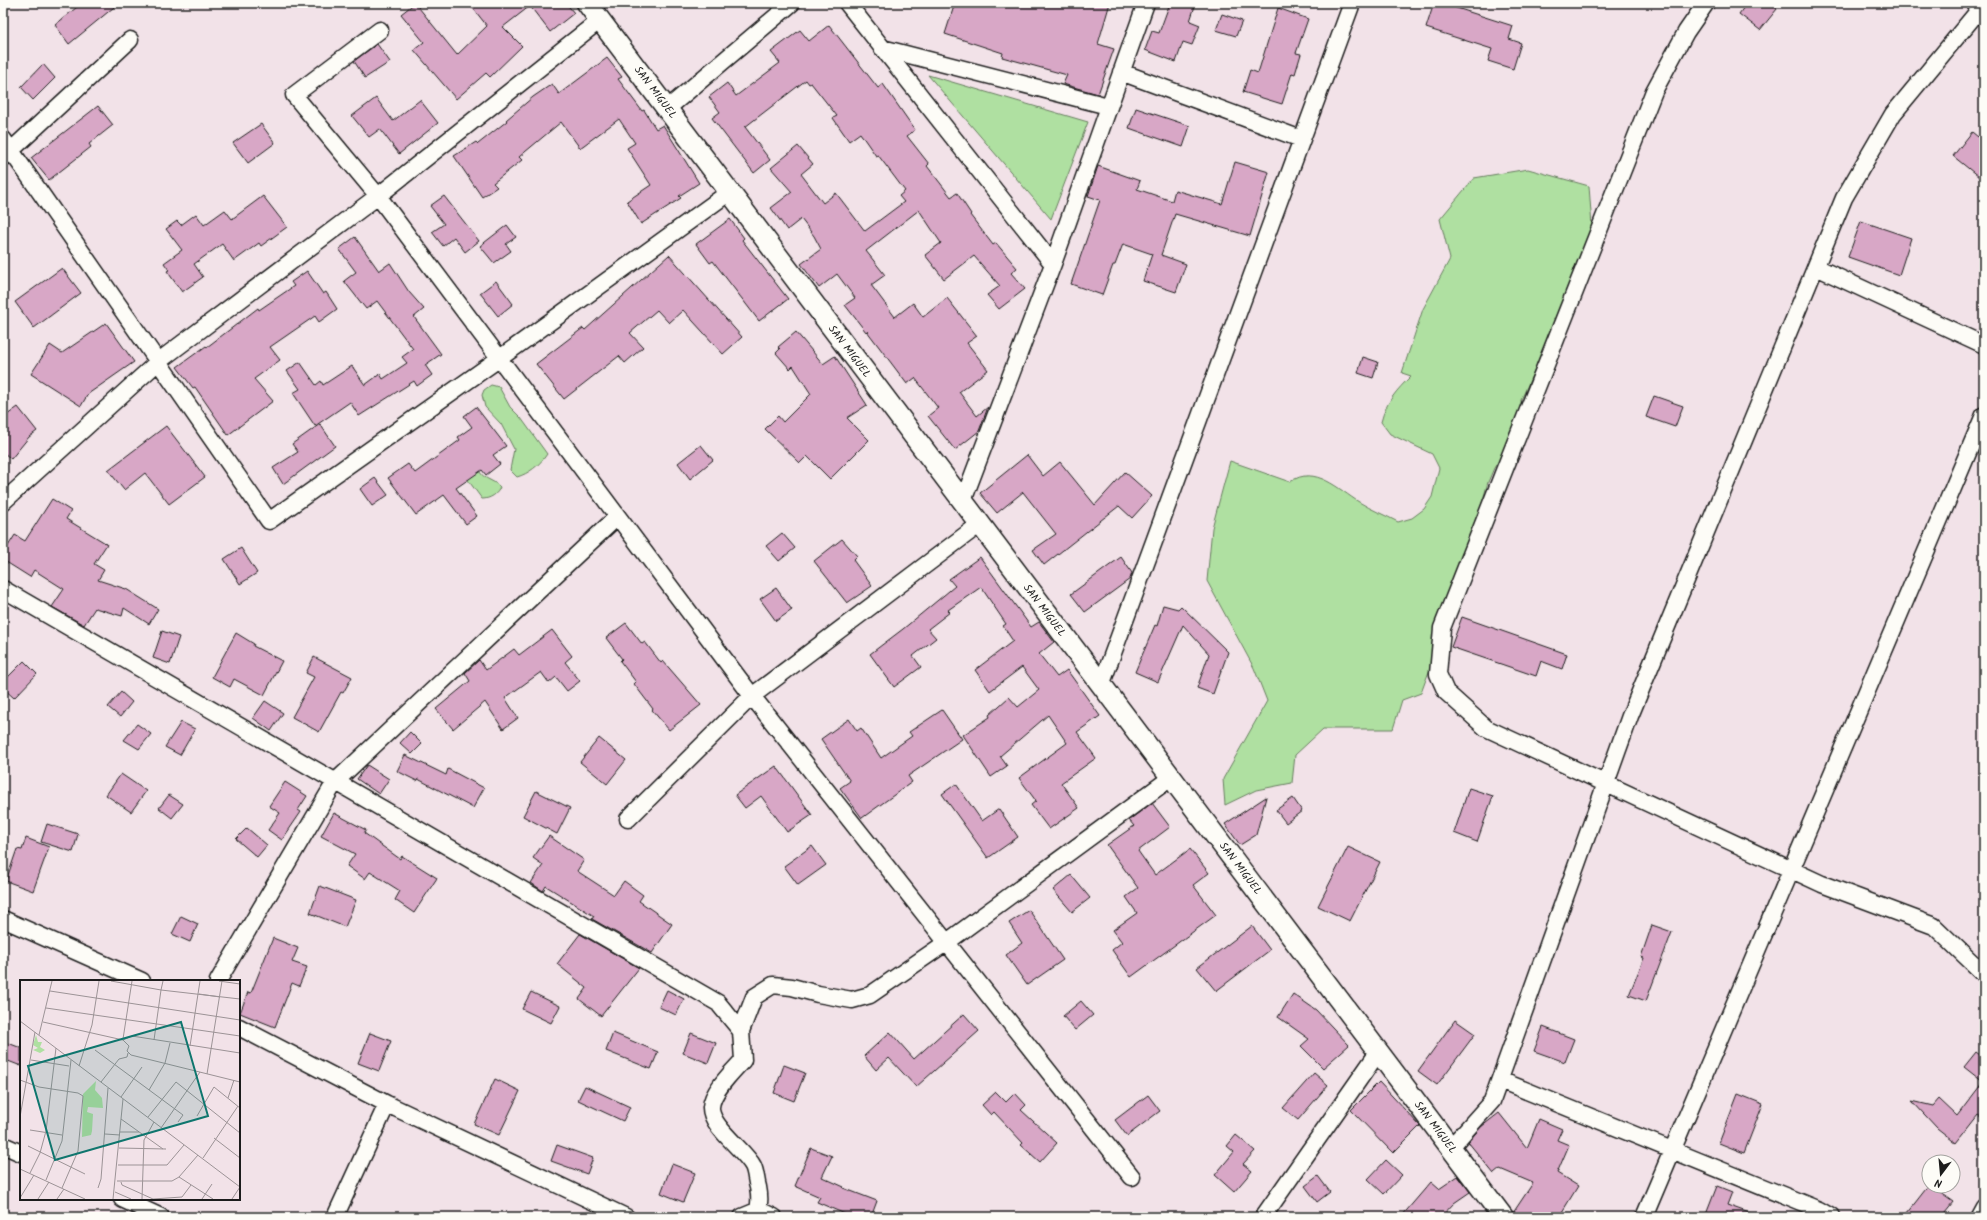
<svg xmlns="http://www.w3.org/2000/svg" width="1987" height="1220" viewBox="0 0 1987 1220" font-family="Kalam,sans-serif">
  <rect width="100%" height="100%" fill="#f2e2e8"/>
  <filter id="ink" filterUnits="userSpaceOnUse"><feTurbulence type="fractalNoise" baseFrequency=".025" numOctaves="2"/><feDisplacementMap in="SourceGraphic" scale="8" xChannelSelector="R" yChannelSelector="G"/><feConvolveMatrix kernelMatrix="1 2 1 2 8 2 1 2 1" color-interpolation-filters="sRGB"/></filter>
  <g filter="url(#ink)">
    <path fill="#afe0a1" stroke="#667e5e" d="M928 75 1088 122 1051 219Z
      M1528 169 1589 186 1593 240 1521 400 1522 416 1511 443 1494 468 1488 482 1467 556 1431 666 1421 693 1402 700 1393 729H1323L1295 755 1292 783 1256 790 1225 805 1223 779 1267 701 1254 668 1207 581 1212 528 1230 461 1290 482C1315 464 1339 490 1359 502 1372 510 1385 515 1398 522L1412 518 1424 509 1432 497 1439 468 1432 454 1390 434 1381 422C1386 402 1396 391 1411 376L1402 373 1423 309 1450 259 1440 219 1474 178Z
      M491 385 499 387 510 407 521 418 547 454C540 465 528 474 517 477L510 470 514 449 501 424 485 407 482 395 484 390Z
      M478 468C482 480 493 479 500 487 498 494 490 499 482 499L465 476Z"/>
    <path fill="#d8a7c6" stroke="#1c1c1c" d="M82 3H119L69 44 55 25Z
      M415 3 457 55 487 26 469 3H566L574 13 550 32 530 6 503 27 522 46 490 77 486 73 456 99 414 50 424 42 401 14Z
      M955 3H1110L1098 44 1114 49 1098 94 1063 84 1067 75 1002 57 1003 53 945 34Z
      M1170 3H1196L1190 21 1200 25 1192 45 1183 42 1176 62 1145 50 1152 31 1159 33Z
      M1434 3H1441L1513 26 1509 39 1521 43 1513 69 1488 61 1492 49 1426 28Z
      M1747 3H1770L1777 9 1760 30 1739 14Z
      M1278 8 1308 19 1296 53 1301 54 1295 74 1292 73 1282 104 1243 92 1250 70 1258 73Z
      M1222 14 1242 21 1236 36 1216 30Z
      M829 25 878 88 883 84 915 130 907 136 929 164 927 166 951 197 957 193 971 214 970 215 993 245 996 243 1017 268 1011 273 1025 289 999 309 987 295 1000 286 974 256 944 279 925 255 941 243 919 210 866 251 885 275 871 285 895 317 913 303 923 317 947 298 977 336 967 343 988 370 959 392 977 416 988 407 979 431 955 450 928 416 938 408 915 378 907 384 867 331 866 332 845 305 855 298 837 274 819 288 801 264 821 249 814 236 801 219 787 230 771 208 792 192 771 168 798 146 813 164 801 174 823 203 836 193 865 231 904 202 899 196 905 191 878 155 876 156 860 133 849 141 833 118 837 116 811 83 809 84 806 80 745 127 770 160 754 173 712 118 720 112 709 97 727 83 736 96 780 63 771 52 800 30 809 41Z
      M377 44 390 62 365 78 354 61Z
      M607 58 622 77 618 79 642 111 644 110 656 129 663 125 699 183 679 196 681 198 641 224 627 201 651 185 627 148 635 143 619 119 580 148 561 122 519 157 522 160 493 183 497 187 482 197 454 156 476 142 478 144 507 121 506 120 533 97 552 84 559 94Z
      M43 64 55 78 33 100 21 87Z
      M376 98 393 121 420 100 438 123 399 154 380 129 369 137 352 116Z
      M98 106 113 125 89 144 91 147 49 180 31 158Z
      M1136 108 1190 126 1183 147 1129 128Z
      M261 124 275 143 248 163 233 143Z
      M1972 132 1984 142V181L1953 156Z
      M1235 162 1269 172 1250 236 1175 214 1161 255 1186 264 1176 292 1143 281 1152 254 1123 244 1115 265H1113L1102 295 1071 284 1100 200 1088 196 1098 166 1140 181 1137 189 1172 201 1175 190 1222 204Z
      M263 196 287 227 261 246 259 243 234 261 222 244 194 264 203 277 182 292 167 271 169 270 164 263 182 250 166 229 177 221 181 225 196 214 204 225 225 210 232 219Z
      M444 196 479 241 465 252 454 237 443 246 432 232 444 224 430 206Z
      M730 219 744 238 742 240 788 299 759 321 713 261 710 263 696 244Z
      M1861 221 1911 238 1899 275 1848 257Z
      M507 225 516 237 506 244 511 251 494 263 480 246Z
      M355 237 379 271 390 263 409 292 424 309 414 317 441 354 425 365 432 375 417 386 414 381 359 416 350 402 315 426 293 393 300 389 287 371 300 362 316 385 321 381 323 385 352 366 365 385 380 374 383 379 407 363 402 357 413 349 377 301 366 309 344 281 356 272 339 249Z
      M669 255 742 337 723 354 683 310 669 323 657 310 630 333 643 347 625 363 619 356 564 399 536 364 583 328 585 330Z
      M62 268 81 293 34 328 15 302Z
      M307 271 323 294 326 292 337 309 319 322 315 316 270 347 280 360 254 379 273 401 228 435 195 387 193 388 177 367 206 346 207 347 258 308 259 310 294 286 291 282Z
      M496 281 513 304 498 316 480 293Z
      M106 323 134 362 88 394 81 406 31 374 50 345 62 353Z
      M796 332 823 364 835 356 867 405 847 418 869 440 830 479 807 456 800 463 765 429 778 416 783 422 811 394 793 366 790 369 776 353 780 349 778 347Z
      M1363 357 1378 362 1373 378 1358 373Z
      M1654 396 1683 406 1675 427 1646 417Z
      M18 407 37 431 29 437 11 459 3 452V418Z
      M476 407 506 446 493 455 500 464 486 475 482 470 456 488 477 516 466 524 444 495 416 515 388 478 408 464 415 473 460 440 458 437 472 427 464 416Z
      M320 424 335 446 283 484 273 468 298 452 292 444Z
      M166 426 205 477 169 504 145 473 124 490 108 470Z
      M701 445 713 460 690 479 678 463Z
      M1027 455 1043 476 1060 462 1095 505 1125 472 1152 496 1132 518 1119 506 1044 565 1033 550 1056 534 1023 492 997 513 980 493Z
      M375 478 388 495 372 506 360 489Z
      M52 499 71 511 66 519 107 544 94 564 104 570 98 580 126 589 158 609 149 624 124 608 122 616 95 608 84 625 52 607 64 589 34 570 30 577 3 560V554L15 535 25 541Z
      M782 533 795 548 779 561 766 546Z
      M842 539 857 556 853 560 872 586 847 603 814 561Z
      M241 548 257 573 240 584 224 559Z
      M980 557 1031 627 1039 622 1054 642 1039 654 1057 677 1067 670 1100 716 1077 732 1096 758 1061 783 1079 808 1049 829 1031 805 1036 801 1019 778 1067 743 1048 715 1000 756 1007 766 991 777 963 735 990 717 989 715 1009 697 1018 707 1039 690 1022 667 990 691 975 670 1013 641 1003 626 1006 624 981 587 948 610 950 612 928 629 936 638 913 656 921 667 894 687 870 654 903 629 955 586 949 579Z
      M1121 557 1132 573 1130 579 1085 612 1071 594Z
      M776 588 792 610 776 621 760 599Z
      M1163 605 1178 609 1181 606 1228 652 1213 694 1197 688 1209 654 1183 625 1158 682 1135 672 1155 625 1157 626Z
      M1462 617 1567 654 1562 669 1541 661 1536 676 1451 647Z
      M626 623 642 644 645 642 661 663 663 661 701 705 669 730 652 710 653 709 634 684 636 682 620 661 622 659 606 638Z
      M552 630 572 656 565 662 580 681 567 691 556 677 549 683 541 672 505 698 518 718 503 729 485 702 453 729 436 709 470 681 465 673 479 660 486 670 514 649 519 655Z
      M162 631 179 637 170 664 153 658Z
      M236 633 254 644 253 646 282 661 264 695 234 679 230 687 212 677Z
      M314 657 352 677 343 693 341 692 319 732 292 717 314 677 306 673Z
      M24 661 37 674 14 698 3 688V682Z
      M121 692 132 702 120 717 108 707Z
      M265 701 283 713 271 731 253 718Z
      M942 710 962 739 908 776 912 782 862 818 840 788 850 781 821 739 849 719 857 731 861 728 881 758 912 736 909 732Z
      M181 722 195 729 180 755 165 747Z
      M137 724 151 734 139 749 124 740Z
      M410 732 422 744 412 754 400 743Z
      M599 738 626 760 607 784 580 762Z
      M405 755 446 775 448 769 484 788 473 808 418 779 417 781 397 771Z
      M367 765 389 779 379 794 357 779Z
      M776 766 812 815 787 832 761 796 745 808 735 795Z
      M121 774 146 791 131 812 106 795Z
      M285 782 307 796 298 810 301 812 282 840 268 830 280 813 269 806Z
      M956 784 982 821 999 809 1018 837 988 858 942 794Z
      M1469 788 1493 796 1477 842 1454 833Z
      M536 791 570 808 557 834 523 816Z
      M169 795 183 804 172 818 159 808Z
      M1266 797 1256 835 1240 845 1225 824Z
      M1293 798 1302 811 1286 823 1276 810Z
      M1152 803 1170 827 1138 851 1155 875 1190 849 1209 873 1193 885 1216 915 1131 977 1112 950 1122 942 1113 930 1137 913 1126 897 1138 888 1107 845 1134 826 1129 820Z
      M334 813 366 830 364 833 400 859 402 856 437 878 414 913 395 900 400 891 370 872 365 879 347 866 355 854 321 836Z
      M47 824 78 834 73 852 41 842Z
      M247 828 267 845 257 857 236 839Z
      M549 836 584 860 577 871 614 895 624 881 643 895 639 901 672 924 652 953 592 919 594 916 546 886 543 891 531 883 543 865 533 858Z
      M26 838 49 847 33 891 6 881 17 849 22 850Z
      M812 846 826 865 798 885 784 866Z
      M1348 847 1380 862 1350 921 1318 906Z
      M1071 875 1090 898 1072 912 1053 890Z
      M320 886 356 900 345 927 310 913Z
      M1029 910 1063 960 1027 985 1006 955 1022 943 1009 923Z
      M181 916 198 924 190 942 172 934Z
      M1652 925 1672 932 1646 1001 1629 995 1644 958 1641 957Z
      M1252 926 1270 950 1216 991 1197 968Z
      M580 934 639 968 601 1016 579 999 587 988 557 964Z
      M273 938 298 948 292 962 307 967 299 986 292 983 275 1027 240 1013 248 992 251 993Z
      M667 990 684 999 676 1015 659 1007Z
      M531 992 560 1006 551 1023 522 1009Z
      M1293 994 1316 1010 1349 1045 1323 1068 1301 1046 1309 1039 1278 1017Z
      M1081 1001 1093 1015 1075 1030 1063 1016Z
      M964 1014 979 1031 916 1087 889 1058 876 1070 864 1056 890 1032 914 1059Z
      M1455 1020 1475 1034 1437 1085 1418 1071Z
      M1543 1027 1574 1039 1565 1062 1534 1051Z
      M370 1033 391 1041 379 1071 358 1063Z
      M613 1033 658 1052 651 1069 606 1051Z
      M691 1033 716 1043 708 1063 683 1053Z
      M8 1043 21 1048V1066L3 1059Z
      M1976 1052 1984 1058V1119L1978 1115 1956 1143 1937 1128 1912 1101 1933 1106 1939 1099 1957 1116 1983 1082 1964 1067Z
      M784 1065 805 1073 794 1101 774 1093Z
      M1314 1073 1328 1085 1298 1120 1283 1108Z
      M495 1079 520 1091 499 1135 474 1124Z
      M1379 1082 1420 1126 1393 1153 1351 1110Z
      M585 1086 630 1107 623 1121 578 1100Z
      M996 1092 1006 1102 1015 1093 1026 1105 1021 1110 1057 1143 1040 1162 1021 1145 1023 1143 994 1112 991 1115 982 1105Z
      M1738 1094 1763 1104 1744 1153 1719 1143Z
      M1148 1095 1160 1111 1127 1136 1115 1120Z
      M1499 1113 1527 1148 1539 1119 1562 1129 1557 1140 1569 1145 1557 1173 1578 1186 1559 1217H1514L1513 1213 1533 1183 1500 1169 1494 1174 1468 1142 1481 1127Z
      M1236 1135 1255 1151 1243 1164 1252 1171 1234 1192 1215 1175 1234 1152 1227 1146Z
      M557 1145 593 1158 587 1174 551 1161Z
      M811 1148 832 1156 822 1177 844 1187 843 1188 877 1201 871 1217H852L817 1202 820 1197 795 1186Z
      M1386 1160 1402 1175 1384 1194 1368 1179Z
      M672 1164 695 1173 683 1202 661 1193Z
      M1318 1176 1330 1192 1317 1202 1305 1186Z
      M1458 1176 1470 1192 1454 1203 1441 1217H1401L1431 1182 1439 1189Z
      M1929 1185 1953 1202 1941 1217H1904Z
      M1717 1186 1732 1192 1727 1205 1755 1215V1217H1705Z"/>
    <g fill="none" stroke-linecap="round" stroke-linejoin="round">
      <g stroke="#1c1c1c" stroke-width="19">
        <path id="minor" d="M847 3 1053 264
          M1706 3 1686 32 1654 91 1442 628 1438 674 1446 692 1486 728 1822 884 1934 926 1984 974
          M380 30 294 95 378 196 752 696 1132 1177
          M882 48 1108 106
          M1121 72 1301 139
          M668 108 792 3
          M3 139 269 521 500 358 731 191
          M4 157 130 40
          M1816 267 1984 345
          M963 501 1053 264 1146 3
          M3 502 159 361 378 196 600 20
          M3 589 718 1003 741 1031 743 1060C733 1071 712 1091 711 1107 710 1127 745 1150 753 1166 756 1172 756 1181 758 1187 760 1197 760 1208 755 1217
          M1102 683 1352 3
          M628 819 752 696 980 524
          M3 919 142 981
          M218 981 335 782 617 517
          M239 1027 387 1104 626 1217
          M741 1031 754 997 773 985 792 987 818 994 852 1000 870 995 947 942 1172 777
          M1500 1080 1819 1210 1831 1217
          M3 1145 21 1153
          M1451 1147 1492 1101 1630 716 1844 198 1893 114 1984 4
          M122 1199 161 1217
          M335 1217 387 1104
          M742 1217 759 1210 774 1217
          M1263 1217 1379 1051
          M1644 1217 1984 415
          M1978 1217 1984 1206"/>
      </g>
      <g stroke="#1c1c1c" stroke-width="23">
        <path id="tertiary" d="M587 3 1503 1217"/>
      </g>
      <use href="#minor" stroke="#fdfcf7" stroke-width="16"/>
      <use href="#tertiary" stroke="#fdfcf7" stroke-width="20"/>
    </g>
  </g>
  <g text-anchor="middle" stroke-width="3.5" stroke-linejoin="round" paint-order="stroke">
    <g font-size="11" fill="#1c1c1c" stroke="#fdfcf7">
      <text transform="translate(656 92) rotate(53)" y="4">SAN MIGUEL</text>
      <text transform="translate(850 351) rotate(53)" y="4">SAN MIGUEL</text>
      <text transform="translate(1045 610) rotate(53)" y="4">SAN MIGUEL</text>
      <text transform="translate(1241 868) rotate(53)" y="4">SAN MIGUEL</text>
      <text transform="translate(1436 1127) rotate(53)" y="4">SAN MIGUEL</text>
    </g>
  </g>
  <g transform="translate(20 980)">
    <rect width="220" height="220" fill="#f2e2e8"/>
    <path d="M16 55 18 62H22L20 67 25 70 20 73 13 70 18 68 13 65ZM76 101 75 110 82 118 83 128 68 127 67 132 73 134 72 151 71 155 62 157 63 114Z" fill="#afe0a1"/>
    <path fill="none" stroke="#9c9396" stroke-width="1" d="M91 1 141 10 134 60M143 1 141 10 220 19M199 1 220 4M30 11 220 40M179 14 200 17M26 28 220 56M0 41 220 207M23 42 103 60 109 66 107 71 111 75 220 102M19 55 32 1M103 59 112 1M103 60 112 56 220 73M170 66 180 1M75 70 163 135 158 142M11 80 49 86M59 86 72 45 79 1M187 94 202 1M0 100 19 107 58 113 63 116 58 171 42 208M81 102 99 79 107 77 108 73M129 110 145 83 150 63M101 117 122 87M208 118 214 100M177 136 194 107 220 128M0 137 15 52M128 137 156 102 220 153M101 139 143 169M141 148 180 92M10 150 42 155M100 152H119M85 154 100 155M194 158 220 178M8 166 65 194M99 168 146 169M183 178 218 126M98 185H147L164 165M0 189 65 219M10 193 20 173 26 151 36 68M159 197 193 219M26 200 42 161 51 80M97 201H152L159 197 178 175M101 202 102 205 133 219M78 208 81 199 88 108M95 212 111 219M0 218 14 195M18 219 29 202M37 219 44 209M93 219 103 119M122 219 124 160 134 142M133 219 162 217 171 205M182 219 192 204M212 219 220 207"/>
    <path fill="#0f766e" fill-opacity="0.15" stroke="#0f766e" stroke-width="2" d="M161 42 188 136 35 180 8 86Z"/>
    <rect width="220" height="220" fill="none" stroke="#1c1c1c" stroke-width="2"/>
  </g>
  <rect width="1987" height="1220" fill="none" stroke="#fdfcf7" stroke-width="16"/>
  <rect x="8" y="8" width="1971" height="1204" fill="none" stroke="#1c1c1c" stroke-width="1.5" filter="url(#ink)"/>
  <g transform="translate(1941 1174) rotate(196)"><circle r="19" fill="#fdfcf7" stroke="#a3a29f"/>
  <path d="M0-3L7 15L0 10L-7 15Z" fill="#1c1c1c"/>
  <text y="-6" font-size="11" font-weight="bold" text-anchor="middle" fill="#1c1c1c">N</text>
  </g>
</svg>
